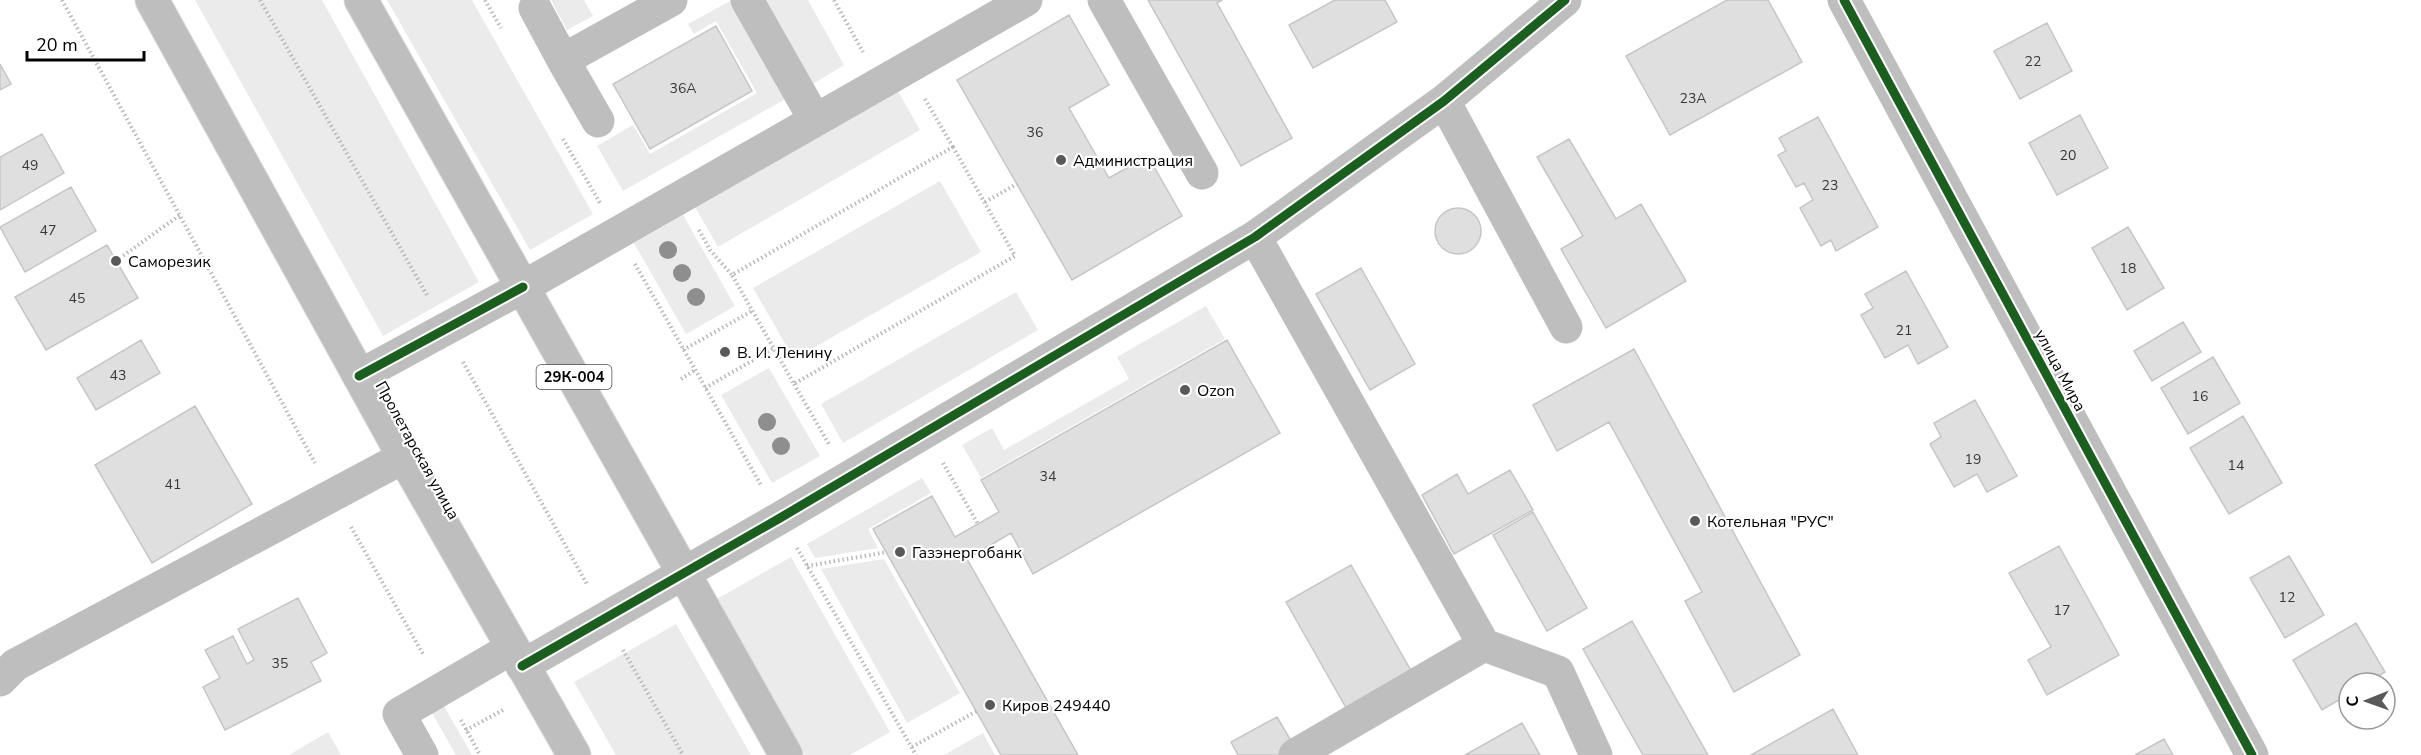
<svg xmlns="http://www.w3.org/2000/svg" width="2421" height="755" viewBox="0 0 2421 755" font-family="'Nunito Sans',sans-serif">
  <rect width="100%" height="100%" fill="#fff"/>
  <path fill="#ebebeb" d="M195 0H322L479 282 383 336Z
    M387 0H472L593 214 530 250Z
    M551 0H584L593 16 567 30Z
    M732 0 787 98 623 191 597 146 633 125 650 154 757 93 716 21 694 34 688 24Z
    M762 0H808L844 65 811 85Z
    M898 91 920 130 718 247 695 207Z
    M940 181 981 252 794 359 753 288Z
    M683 215 735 306 686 334 634 243Z
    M1016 292 1038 330 843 443 821 404Z
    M1206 306 1225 339 981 478 962 445 992 428 1004 450 1129 379 1117 357Z
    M769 368 820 456 772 483 721 395Z
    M922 478 931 493 868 529 878 548 815 558 807 544Z
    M791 557 890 732 850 755H805L717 599Z
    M884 559 960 693 907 723 821 569Z
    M676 624 751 755H616L574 682Z
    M441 701 472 755H456L429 708Z
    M328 732 341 755H289Z
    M983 733 995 755H944Z"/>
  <path fill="#dfdfdf" stroke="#c6c6c6" stroke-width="1.5" d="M1148 0H1222L1217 3 1292 138 1241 166Z
    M1335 0H1385L1397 22 1313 68 1289 25Z
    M1727 0H1768L1802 62 1670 135 1626 56Z
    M1069 15 1109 85 1069 108 1109 178 1148 156 1182 216 1072 280 957 80Z
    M2047 23 2072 71 2020 99 1994 51Z
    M716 26 752 91 650 149 613 84Z
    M0 64 11 84 0 90Z
    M2080 115 2108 168 2057 195 2029 143Z
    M1818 117 1878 227 1836 251 1831 240 1821 246 1800 208 1813 200 1804 183 1796 187 1778 155 1786 151 1779 138Z
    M42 134 64 173 0 210V157Z
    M1569 139 1616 219 1641 204 1686 281 1606 328 1561 249 1583 236 1537 157Z
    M71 187 96 231 25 272 0 227Z
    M1435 231a23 23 0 1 1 46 0a23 23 0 1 1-46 0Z
    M2128 227 2164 288 2127 310 2092 248Z
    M107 245 138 298 46 350 15 297Z
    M1361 268 1415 364 1370 390 1316 294Z
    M1906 271 1948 347 1918 364 1908 345 1885 358 1861 315 1873 308 1865 294Z
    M2183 322 2201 352 2152 381 2134 351Z
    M141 340 160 373 96 410 77 378Z
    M1227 340 1280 433 1033 574 1011 533 967 559 1078 755H1001L873 529 932 496 955 537 999 512 981 480Z
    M1634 349 1800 655 1734 692 1685 601 1702 592 1609 422 1557 451 1533 405Z
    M2213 357 2240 403 2188 434 2161 388Z
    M1975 400 2017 476 1987 492 1977 474 1954 487 1930 444 1941 437 1934 423Z
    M195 406 252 504 152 563 95 465Z
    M2243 416 2282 483 2229 514 2190 448Z
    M1510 470 1533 510 1454 554 1422 495 1457 474 1468 494Z
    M1533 512 1587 608 1547 631 1493 535Z
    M2059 546 2119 655 2047 695 2028 660 2051 647 2009 573Z
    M2289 556 2324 615 2285 638 2250 578Z
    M1351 565 1414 676 1349 713 1286 602Z
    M298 598 327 653 311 662 321 681 225 730 203 687 220 678 205 650 233 636 247 664 254 660 238 629Z
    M1632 621 1708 755H1643L1583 649Z
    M2356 623 2385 672 2367 683H2349V694L2322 710 2293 660Z
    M1833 709 1858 755H1751Z
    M1277 717 1297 751 1290 755H1238L1231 742Z
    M1522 723 1540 755H1465Z
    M2164 739 2173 755H2135Z"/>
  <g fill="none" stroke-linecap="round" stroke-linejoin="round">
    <g stroke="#dbdbdb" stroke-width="35">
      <path id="major" d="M152 0 404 457 574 755
        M361 0 786 755"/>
    </g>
    <path stroke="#b9b9b9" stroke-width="4" stroke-dasharray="1.5 3" stroke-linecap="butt" d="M62 0 315 463
      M260 0 428 297
      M485 0 501 28
      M834 0 863 52
      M925 99 953 147
      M563 139 600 203
      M953 147 1015 256 794 384 732 275Z
      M985 202 1017 184
      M699 230 710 250 732 275
      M116 261 180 215
      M635 264 762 487
      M683 350 752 311
      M463 362 588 586
      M681 379 695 370
      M794 384 830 446
      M705 388 774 348
      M943 463 978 524
      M351 527 424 656
      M797 548 916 755
      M807 566 887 552
      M623 650 683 755
      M461 720 480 755
      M466 730 505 709
      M912 747 977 711"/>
    <path stroke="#bebebe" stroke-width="33" d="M747 0 815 120
      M1104 0 1202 173
      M1844 0 2252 755
      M535 8 563 60
      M1444 101 1566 327
      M598 121 563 60 671 0
      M1255 237 1484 645 1558 672 1596 755
      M359 376 523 287 1026 0
      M522 666 780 518 1255 237 1444 101 1565 0
      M0 680 15 665 404 457
      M422 755 399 714 512 648
      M1295 755 1484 645"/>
    <use href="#major" stroke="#bebebe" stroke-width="33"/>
    <g stroke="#fff" stroke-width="13">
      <path id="cycleway" d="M1844 0 2252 755
        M359 376 523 287
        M522 666 780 518 1255 237 1444 101 1565 0"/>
    </g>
    <use href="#cycleway" stroke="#1b5e20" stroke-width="9"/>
  </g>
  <g fill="#8e8e8e">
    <circle cx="668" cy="250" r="9"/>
    <circle cx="682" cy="273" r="9"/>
    <circle cx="696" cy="297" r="9"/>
    <circle cx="767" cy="422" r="9"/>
    <circle cx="781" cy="446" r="9"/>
  </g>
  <g fill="#595959" stroke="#fff" stroke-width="2">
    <circle cx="1061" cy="160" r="6"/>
    <circle cx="116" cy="261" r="6"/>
    <circle cx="725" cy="352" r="6"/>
    <circle cx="1185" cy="390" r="6"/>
    <circle cx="1695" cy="521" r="6"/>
    <circle cx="900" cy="552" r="6"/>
    <circle cx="990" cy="705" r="6"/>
  </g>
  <g text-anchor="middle" stroke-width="4.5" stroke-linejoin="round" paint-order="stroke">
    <g font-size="14" fill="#383838">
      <text x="2033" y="66">22</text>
      <text x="683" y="93">36А</text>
      <text x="1693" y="103">23А</text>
      <text x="1035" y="137">36</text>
      <text x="2068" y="160">20</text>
      <text x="30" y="170">49</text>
      <text x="1830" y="190">23</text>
      <text x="48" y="235">47</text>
      <text x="2128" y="273">18</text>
      <text x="77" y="303">45</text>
      <text x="1904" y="335">21</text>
      <text x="118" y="380">43</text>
      <text x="2200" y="401">16</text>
      <text x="1973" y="464">19</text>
      <text x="2236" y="470">14</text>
      <text x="1048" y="481">34</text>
      <text x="173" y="489">41</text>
      <text x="2287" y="602">12</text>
      <text x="2062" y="615">17</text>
      <text x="280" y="668">35</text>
    </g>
    <rect fill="#fff" stroke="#4c4c4c" stroke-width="1.5" x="536.5" y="365" width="75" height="24" rx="4.5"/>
    <g font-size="15" font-weight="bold" fill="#000">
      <text x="574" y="382">29К-004</text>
    </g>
    <g font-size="16" fill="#000" stroke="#fff" text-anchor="start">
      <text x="1073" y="166">Администрация</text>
      <text x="128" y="267">Саморезик</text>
      <text x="737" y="358">В. И. Ленину</text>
      <text x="1197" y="396">Ozon</text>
      <text x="1707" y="527">Котельная "РУС"</text>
      <text x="912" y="558">Газэнергобанк</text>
      <text x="1002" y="711">Киров 249440</text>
    </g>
    <g font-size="16" fill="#000" stroke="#fff">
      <text transform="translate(2061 370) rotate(62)" y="6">улица Мира</text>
      <text transform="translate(418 450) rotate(61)" y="6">Пролетарская улица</text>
    </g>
  </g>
  <g transform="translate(2367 701) rotate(269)"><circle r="28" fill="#ffffff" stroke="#999999" stroke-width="1.5"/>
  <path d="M0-4.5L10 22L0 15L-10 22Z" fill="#595959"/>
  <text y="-9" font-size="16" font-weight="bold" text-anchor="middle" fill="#000000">С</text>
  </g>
  <path d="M27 51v9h117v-9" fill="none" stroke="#000000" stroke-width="3"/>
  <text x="36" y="51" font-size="18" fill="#000000" stroke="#ffffff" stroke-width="4.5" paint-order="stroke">20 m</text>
</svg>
